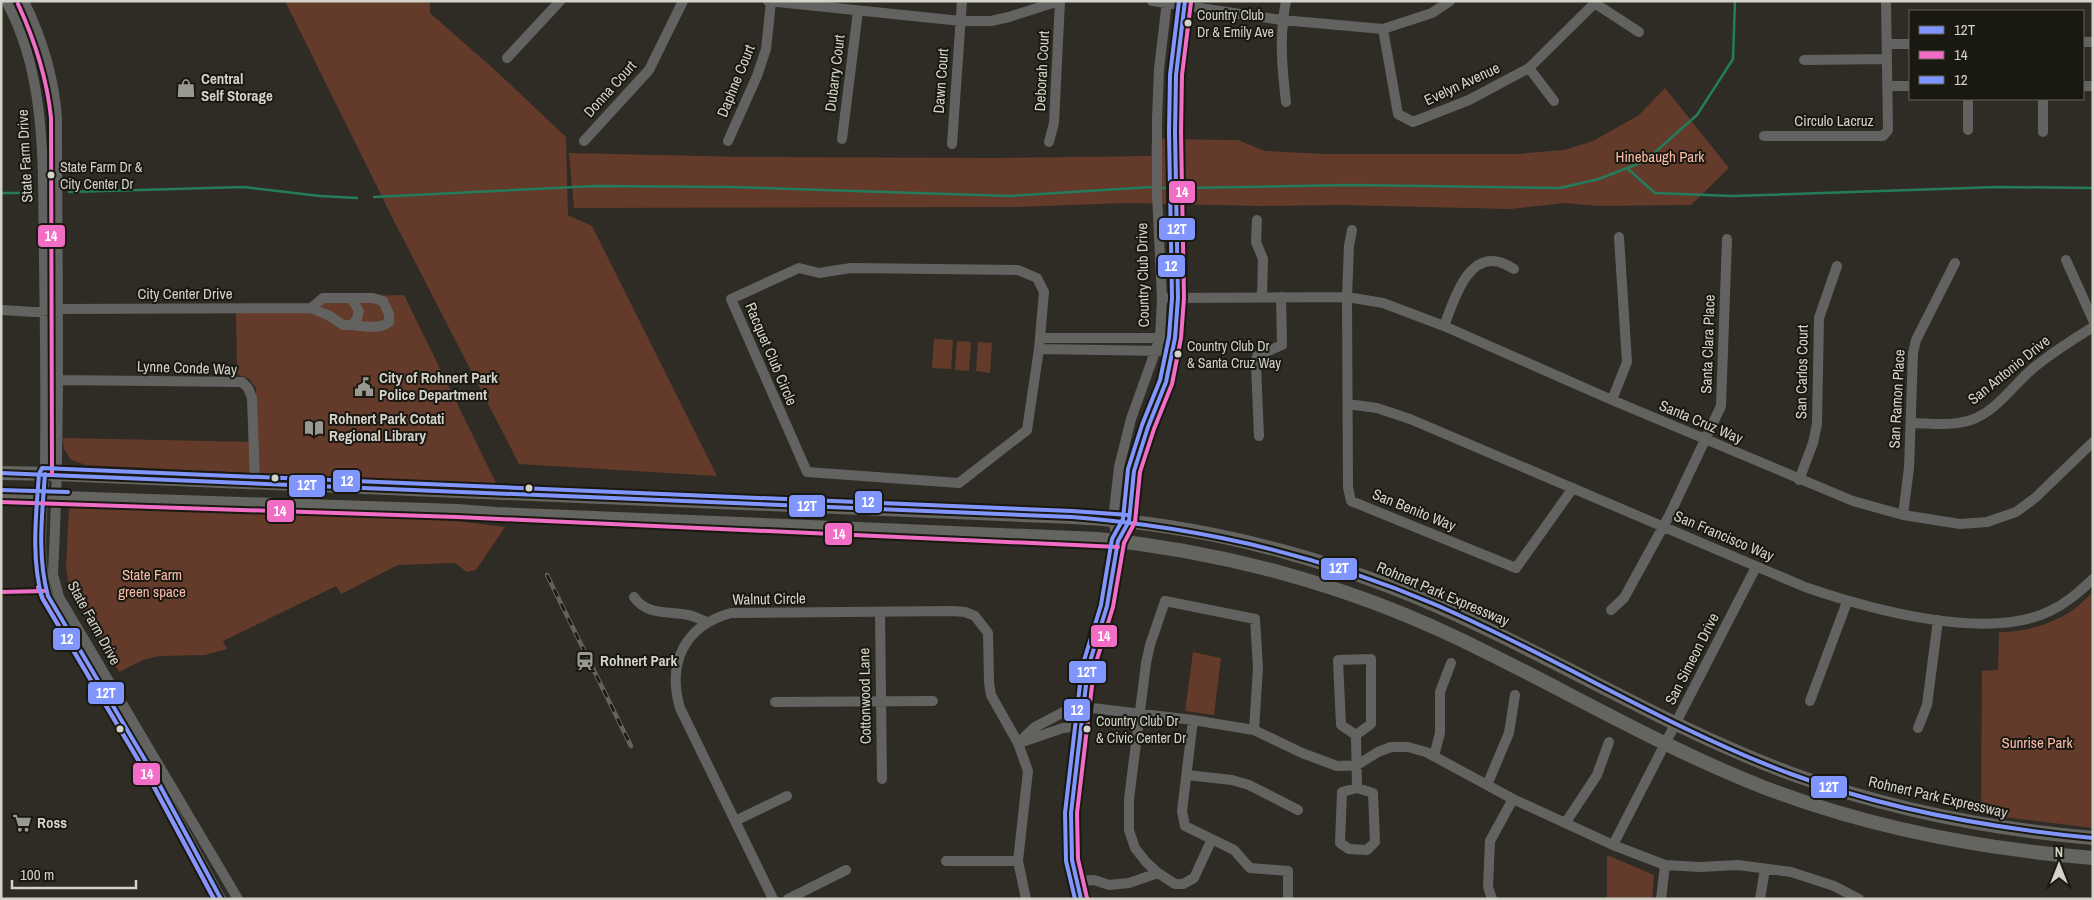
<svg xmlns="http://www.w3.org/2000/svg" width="2094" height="900" viewBox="0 0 2094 900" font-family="'Archivo Narrow',sans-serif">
  <rect width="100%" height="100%" fill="#2e2c24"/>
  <path fill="#643a2b" d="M285 1H430V13L495 70 566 137 568 215 592 226 717 476 519 464 394 221Z
    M1665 88 1729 168 1691 205 1597 206 1565 203 1510 209 1340 205 1260 206 1127 203 1014 207 574 208 569 153 747 157 994 158 1151 156 1152 139 1238 140 1265 151 1324 154H1516L1564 150 1593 141 1639 115Z
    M404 295 497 485 86 465 71 460 64 449 63 438 256 442V388L249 379 237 374 236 313H313L319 297Z
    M934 339 953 340 951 369 932 368Z
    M957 341 971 342 969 371 955 370Z
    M978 342 992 343 990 373 976 371Z
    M69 507 440 519 505 527 476 570 467 572 455 563 398 565 341 594 336 586 223 641 227 649 205 655 159 656 143 660 119 672 69 587 66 567Z
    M2093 592V828L1981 814 1982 671 1998 670 1999 632C2023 633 2052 624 2073 610 2080 605 2086 598 2093 592Z
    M1193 652 1221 658 1214 715 1185 711Z
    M1607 855 1654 875 1652 899H1607Z"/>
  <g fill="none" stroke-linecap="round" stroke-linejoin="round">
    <path stroke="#247c5c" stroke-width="2.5" d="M1627 168 1655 193 1732 196 1998 187 2093 188
      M1163 188H1173
      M1184 188 1351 185 1560 188 1599 179 1645 161 1697 115 1733 59 1735 1
      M69 192 244 187 320 196 357 198
      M1 193H33
      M374 197 596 186 730 187 1009 196 1151 187"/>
    <path stroke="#626360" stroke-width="10" d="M6 1C49 79 42 174 44 260 45 327 46 394 45 461 44 503 35 555 48 596L158 782 221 899
      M24 1C42 38 54 77 57 118 57 270 61 422 53 574L59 597 238 899
      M768 1 961 21H991L1009 17 1059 1
      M1152 1 1282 20 1383 29 1432 13 1450 1
      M1286 1C1279 36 1282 68 1286 102
      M1596 4 1639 32
      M1383 29 1398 114 1413 122 1469 100 1529 68 1597 1
      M2083 42H2093
      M1887 44H1910
      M507 58 560 1
      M1804 60 1887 59
      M1529 68 1554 101
      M1887 86H1910
      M2083 86H2093
      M1968 99V130
      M2043 99V132
      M1764 136H1883L1888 130 1886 1
      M842 139 858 11
      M584 141 649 70 683 1
      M728 141 757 76 766 49 771 2
      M1049 142 1054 123 1060 1
      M952 144 962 1
      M1257 220 1256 242 1263 259 1262 297
      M1352 230 1349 246 1347 297 1348 487 1351 501 1516 568 1573 488
      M2066 260 2093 320
      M799 268 819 273 851 268 1018 270 1037 278 1044 292 1039 349 1027 430 959 483 807 472 731 299Z
      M351 298H373L383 301 389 314V322C380 330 363 326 352 325
      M1162 298 1347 297 1383 303 1444 326 1612 400 1853 501 1903 515 1960 524 1987 522 2016 512 2035 498 2093 442
      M1 310 34 312 58 309 311 308 330 316 343 325H352L357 319 359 311 351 298H323L311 308
      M1444 326C1453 303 1467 253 1499 262 1504 263 1509 266 1514 269
      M1040 338H1166
      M1039 349 1163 351
      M59 380 242 382 248 388 252 398 255 482
      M1612 400 1627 362 1619 237
      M1348 404 1377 408 1410 419 1805 587C1869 609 1987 642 2050 611 2067 603 2079 592 2093 579
      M1911 423C1931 424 1952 426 1971 420 1995 412 2012 387 2030 371 2049 354 2071 341 2093 327
      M1259 436 1256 365 1257 356 1282 345 1281 297
      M1799 480 1813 443 1817 424 1819 318 1837 266
      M1903 515 1909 468 1913 353 1916 340 1955 263
      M1118 541 1129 521 1134 471 1148 427 1166 382 1175 338 1178 298 1175 132 1176 75 1185 1
      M1118 541 1113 520 1119 467 1131 419 1160 338 1162 298 1157 194V119L1159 69 1167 1
      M634 597C647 616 669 611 688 615 695 616 701 620 707 622
      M1611 610 1624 598 1669 516 1721 406 1727 239
      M880 612 882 779
      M1810 701 1847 602
      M775 702 933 701
      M1193 720 1182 811 1185 826 1234 850 1250 868 1288 871V899
      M1918 728 1927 705 1938 620
      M1356 735 1341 725 1338 660 1371 659V724L1356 735 1357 788 1373 793 1375 842 1367 850 1349 849 1340 843 1342 792 1357 788
      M1022 742 1063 728 1081 726
      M1018 743 1035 727 1075 706 1193 720 1254 730 1302 753 1337 766 1357 765 1378 752 1391 747H1408L1426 752 1513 799 1613 845 1665 865 1700 867 1738 865 1791 872 1834 886 1859 899
      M1434 756 1440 733V692L1451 663
      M1187 775 1232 780 1249 785 1298 810
      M1487 785 1509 733 1515 695
      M735 821 787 796
      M1566 822 1597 775 1609 742
      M1212 839 1194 878 1183 884H1175L1158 873 1146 862 1135 848 1129 830V799L1146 663 1150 645 1165 601 1255 619 1258 668 1254 730
      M1613 845 1756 567
      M946 861H1018
      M1076 881 1094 880 1109 885 1129 883 1158 873
      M773 899 680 708C667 663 684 626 731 613L953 611 965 612 975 616 988 633 989 683 991 695 1018 743 1028 771 1018 861 1026 899
      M788 899 846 870
      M1492 899 1488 887 1490 841 1513 799
      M1661 899 1665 865
      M1760 899 1765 869"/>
    <path stroke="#646460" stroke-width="14" d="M1 473 58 474 1072 517C1214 524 1356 565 1483 627 1586 676 1684 734 1792 774 1891 810 1988 829 2093 838
      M1 496 457 511 496 514 1098 539C1220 551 1343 584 1453 636 1557 685 1656 745 1763 787 1867 827 1981 849 2093 858
      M1081 899 1072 860 1071 813 1088 668 1107 606 1118 541"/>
    <g stroke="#63635e" stroke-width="4.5">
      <path id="rail" d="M547 575 631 746"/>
    </g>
    <use href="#rail" stroke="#191811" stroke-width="2.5" stroke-dasharray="8" stroke-linecap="butt"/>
    <g stroke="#191811" stroke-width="8">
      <path id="bus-1" d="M1 473 1072 517C1199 527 1317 554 1434 604 1555 656 1667 728 1791 774 1888 810 1990 828 2093 838
        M45 474C42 515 37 556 48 596L158 782 221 899
        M1081 899 1072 860 1071 813 1088 668 1107 606 1118 541 1129 521 1134 471 1148 427 1166 382 1175 338 1178 298 1175 132 1176 75 1185 1"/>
    </g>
    <g stroke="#191811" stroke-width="8">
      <path id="bus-2" d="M18 4C35 41 47 78 51 118L52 474
        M1 502 457 517 1118 547
        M38 587 43 599 153 785 214 899
        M1 592 44 591
        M1087 898 1078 859 1077 813 1094 669 1113 607 1124 543 1135 522 1140 472 1154 429 1172 384 1181 338 1184 298 1181 132 1182 75 1191 2"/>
    </g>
    <g stroke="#191811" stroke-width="8">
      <path id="bus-3" d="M1 490 68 492
        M214 899 153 785 42 598C31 557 36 516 39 474L42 468 1072 511 1129 515
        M1075 899 1066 861 1065 813 1082 667 1101 605 1112 539 1123 519 1128 469 1142 425 1160 380 1169 337 1172 298 1169 132 1170 75 1179 1"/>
    </g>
    <use href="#bus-1" stroke="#8096fe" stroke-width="4"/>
    <use href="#bus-2" stroke="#f26dc6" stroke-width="4"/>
    <use href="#bus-3" stroke="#8096fe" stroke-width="4"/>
  </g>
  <defs>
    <g id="shop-bare" transform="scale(1.5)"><path d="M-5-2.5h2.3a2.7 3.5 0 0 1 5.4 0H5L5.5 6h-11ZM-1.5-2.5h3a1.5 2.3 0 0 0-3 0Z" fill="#9a998f" stroke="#191811" stroke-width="2.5" paint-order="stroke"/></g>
    <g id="civic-bare" transform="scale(1.5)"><path d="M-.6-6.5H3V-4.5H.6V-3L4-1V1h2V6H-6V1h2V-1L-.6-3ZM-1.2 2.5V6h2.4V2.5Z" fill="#9a998f" stroke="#191811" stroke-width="2.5" paint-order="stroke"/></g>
    <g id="library-bare" transform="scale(1.5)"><path d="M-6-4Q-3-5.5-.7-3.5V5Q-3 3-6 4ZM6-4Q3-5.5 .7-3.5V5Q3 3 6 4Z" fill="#9a998f" stroke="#191811" stroke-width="2.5" paint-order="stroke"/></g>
    <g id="station-bare" transform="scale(1.5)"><path d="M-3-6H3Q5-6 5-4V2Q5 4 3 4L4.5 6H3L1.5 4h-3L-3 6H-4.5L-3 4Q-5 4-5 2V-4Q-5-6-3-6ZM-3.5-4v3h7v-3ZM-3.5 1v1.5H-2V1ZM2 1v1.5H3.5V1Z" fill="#9a998f" stroke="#191811" stroke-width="2.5" paint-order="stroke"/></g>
    <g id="supermarket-bare" transform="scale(1.5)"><path d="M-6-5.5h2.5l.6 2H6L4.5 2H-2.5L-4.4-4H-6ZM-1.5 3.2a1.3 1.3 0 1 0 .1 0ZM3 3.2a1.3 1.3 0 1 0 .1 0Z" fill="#9a998f" stroke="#191811" stroke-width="2.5" paint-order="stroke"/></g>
  </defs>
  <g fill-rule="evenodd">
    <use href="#shop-bare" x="186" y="88"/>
    <use href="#civic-bare" x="364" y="387"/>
    <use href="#library-bare" x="314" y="428"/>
    <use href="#station-bare" x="585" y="661"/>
    <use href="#supermarket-bare" x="22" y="823"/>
  </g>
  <g fill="#d4d3c9" stroke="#191811" stroke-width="2">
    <circle cx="1188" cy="23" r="4.5"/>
    <circle cx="51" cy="175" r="4.5"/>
    <circle cx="1178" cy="354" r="4.5"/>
    <circle cx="275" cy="478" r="4.5"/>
    <circle cx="529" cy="488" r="4.5"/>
    <circle cx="120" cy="729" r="4.5"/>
    <circle cx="1087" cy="729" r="4.5"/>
  </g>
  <g text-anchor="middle" stroke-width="4" stroke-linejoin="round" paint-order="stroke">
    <g font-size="14" fill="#d4d3c9" stroke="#191811" text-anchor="start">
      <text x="1197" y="20">Country Club<tspan x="1197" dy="17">Dr &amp; Emily Ave</tspan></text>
      <text x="60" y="172">State Farm Dr &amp;<tspan x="60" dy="17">City Center Dr</tspan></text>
      <text x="1187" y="351">Country Club Dr<tspan x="1187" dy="17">&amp; Santa Cruz Way</tspan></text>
      <text x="1096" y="726">Country Club Dr<tspan x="1096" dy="17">&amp; Civic Center Dr</tspan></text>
    </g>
    <g font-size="15" fill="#d4d3c9" stroke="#191811">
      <text transform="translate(1042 71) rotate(-87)" y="5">Deborah Court</text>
      <text transform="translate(835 73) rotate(-83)" y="5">Dubarry Court</text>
      <text transform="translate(736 81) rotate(-68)" y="5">Daphne Court</text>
      <text transform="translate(941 81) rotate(-86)" y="5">Dawn Court</text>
      <text transform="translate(1462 84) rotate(-25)" y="5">Evelyn Avenue</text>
      <text transform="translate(610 89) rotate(-48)" y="5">Donna Court</text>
      <text x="1834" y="126">Circulo Lacruz</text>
      <text transform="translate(25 156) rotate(-93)" y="5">State Farm Drive</text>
      <text transform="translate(1143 275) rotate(-91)" y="5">Country Club Drive</text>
      <text x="185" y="299">City Center Drive</text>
      <text transform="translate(1708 344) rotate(-88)" y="5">Santa Clara Place</text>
      <text transform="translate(771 354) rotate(67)" y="5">Racquet Club Circle</text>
      <text transform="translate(187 368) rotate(2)" y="5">Lynne Conde Way</text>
      <text transform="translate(2009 370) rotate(-39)" y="5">San Antonio Drive</text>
      <text transform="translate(1802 372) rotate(-89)" y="5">San Carlos Court</text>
      <text transform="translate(1897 399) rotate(-87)" y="5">San Ramon Place</text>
      <text transform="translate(1701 422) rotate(23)" y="5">Santa Cruz Way</text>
      <text transform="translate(1414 510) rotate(22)" y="5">San Benito Way</text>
      <text transform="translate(1724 536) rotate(23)" y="5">San Francisco Way</text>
      <text transform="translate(1443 594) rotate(23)" y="5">Rohnert Park Expressway</text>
      <text transform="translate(769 599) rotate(-1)" y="5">Walnut Circle</text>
      <text transform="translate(94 623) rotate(61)" y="5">State Farm Drive</text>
      <text transform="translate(1692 659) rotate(-63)" y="5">San Simeon Drive</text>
      <text transform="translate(865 696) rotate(-91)" y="5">Cottonwood Lane</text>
      <text transform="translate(1938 797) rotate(13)" y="5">Rohnert Park Expressway</text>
    </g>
    <g font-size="15" font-weight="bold" fill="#d4d3c9" stroke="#191811" text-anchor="start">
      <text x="201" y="84">Central<tspan x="201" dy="17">Self Storage</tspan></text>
      <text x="379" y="383">City of Rohnert Park<tspan x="379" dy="17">Police Department</tspan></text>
      <text x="329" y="424">Rohnert Park Cotati<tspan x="329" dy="17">Regional Library</tspan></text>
      <text x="600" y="666">Rohnert Park</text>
      <text x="37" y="828">Ross</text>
    </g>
    <g font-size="15" fill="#fcbba7" stroke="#191811">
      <text x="1660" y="162">Hinebaugh Park</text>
      <text x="152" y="580">State Farm<tspan x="152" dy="17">green space</tspan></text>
      <text x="2037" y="748">Sunrise Park</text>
    </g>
  </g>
  <g stroke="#191811" stroke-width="2">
    <rect x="1168" y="180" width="28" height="24" rx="5" fill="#f26dc6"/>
    <rect x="1158" y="217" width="38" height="24" rx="5" fill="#8096fe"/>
    <rect x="37" y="224" width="29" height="24" rx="5" fill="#f26dc6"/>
    <rect x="1157" y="254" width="29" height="24" rx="5" fill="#8096fe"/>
    <rect x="332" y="469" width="29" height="24" rx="5" fill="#8096fe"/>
    <rect x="288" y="474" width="38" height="24" rx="5" fill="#8096fe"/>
    <rect x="854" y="490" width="29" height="24" rx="5" fill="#8096fe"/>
    <rect x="788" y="494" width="38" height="24" rx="5" fill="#8096fe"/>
    <rect x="266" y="499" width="29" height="24" rx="5" fill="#f26dc6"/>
    <rect x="824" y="522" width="29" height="24" rx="5" fill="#f26dc6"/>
    <rect x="1320" y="557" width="38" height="24" rx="5" fill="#8096fe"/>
    <rect x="1090" y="624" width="28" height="24" rx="5" fill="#f26dc6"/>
    <rect x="52" y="627" width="29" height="24" rx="5" fill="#8096fe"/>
    <rect x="1068" y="660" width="39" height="24" rx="5" fill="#8096fe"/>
    <rect x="87" y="681" width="38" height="24" rx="5" fill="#8096fe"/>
    <rect x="1063" y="698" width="28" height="24" rx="5" fill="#8096fe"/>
    <rect x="132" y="762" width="29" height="24" rx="5" fill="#f26dc6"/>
    <rect x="1810" y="775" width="38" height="24" rx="5" fill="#8096fe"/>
  </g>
  <g font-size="14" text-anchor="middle" font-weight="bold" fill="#fff">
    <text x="1182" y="197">14</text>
    <text x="1177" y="234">12T</text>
    <text x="51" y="241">14</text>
    <text x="1171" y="271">12</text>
    <text x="347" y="486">12</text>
    <text x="307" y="490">12T</text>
    <text x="868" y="507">12</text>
    <text x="807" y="511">12T</text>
    <text x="280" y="516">14</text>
    <text x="839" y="539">14</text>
    <text x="1339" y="573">12T</text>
    <text x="1104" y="641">14</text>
    <text x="67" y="644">12</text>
    <text x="1087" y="677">12T</text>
    <text x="106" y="698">12T</text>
    <text x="1077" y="715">12</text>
    <text x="147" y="779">14</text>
    <text x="1829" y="792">12T</text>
  </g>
  <rect width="2094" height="900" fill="none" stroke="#d4d3c9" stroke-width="5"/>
  <rect x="1909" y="10" width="175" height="90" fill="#191811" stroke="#64635b"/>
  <rect x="1919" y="26" width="25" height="8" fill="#8096fe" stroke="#64635b"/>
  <text x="1954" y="35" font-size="15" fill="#d4d3c9">12T</text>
  <rect x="1919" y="51" width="25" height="8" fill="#f26dc6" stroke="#64635b"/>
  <text x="1954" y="60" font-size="15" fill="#d4d3c9">14</text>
  <rect x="1919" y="76" width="25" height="8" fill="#8096fe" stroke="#64635b"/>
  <text x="1954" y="85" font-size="15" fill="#d4d3c9">12</text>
  <g transform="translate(2059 865)" stroke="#191811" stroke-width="4" paint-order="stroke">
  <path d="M0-4L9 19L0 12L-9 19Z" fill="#d4d3c9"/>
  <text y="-8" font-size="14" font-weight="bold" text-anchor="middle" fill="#d4d3c9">N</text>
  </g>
  <path d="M12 880v8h124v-8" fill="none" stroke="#d4d3c9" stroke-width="2.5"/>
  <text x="20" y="880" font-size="15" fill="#d4d3c9" stroke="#191811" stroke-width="4" paint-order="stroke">100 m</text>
</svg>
